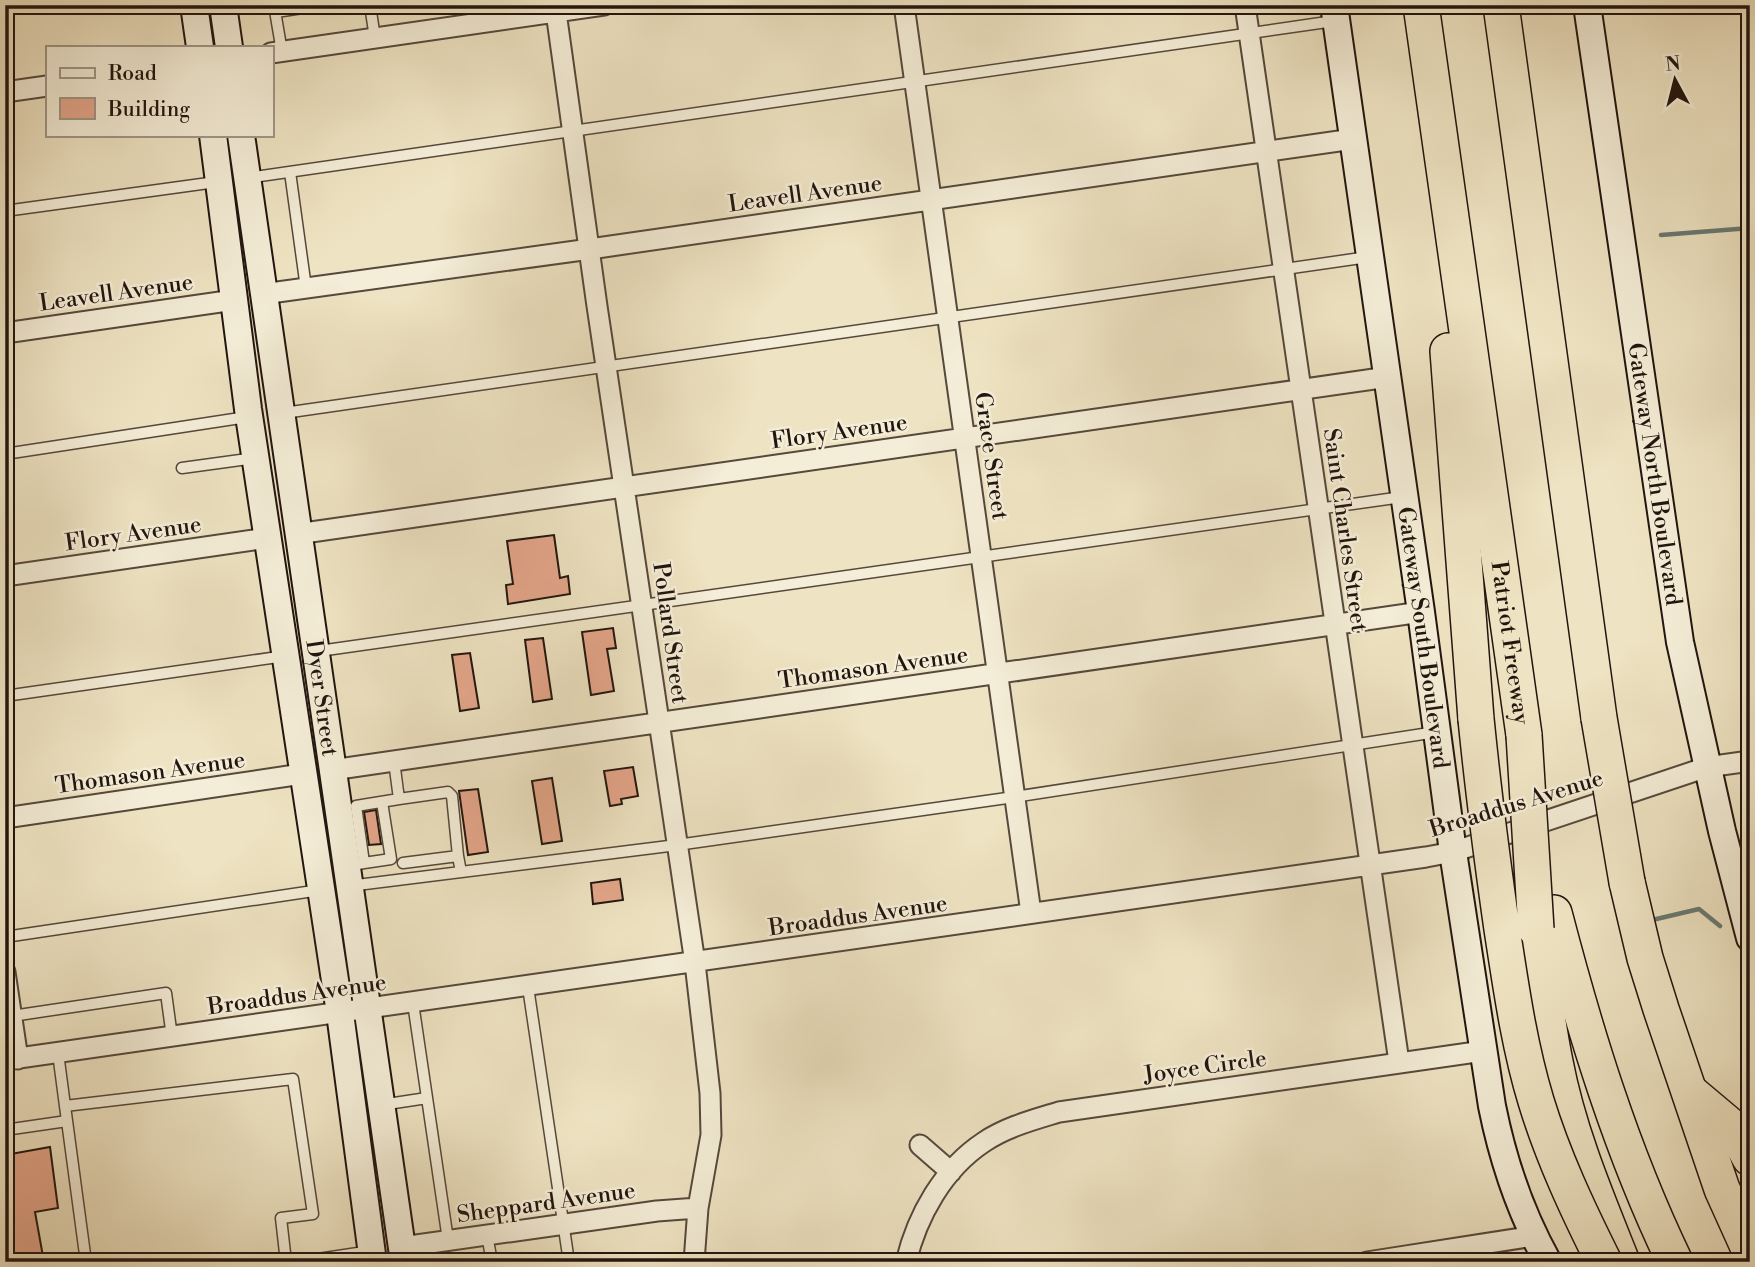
<svg xmlns="http://www.w3.org/2000/svg" width="1755" height="1267" viewBox="0 0 1755 1267" font-family="'Libre Bodoni',serif">
  <rect width="100%" height="100%" fill="#eee3c2"/>
  <filter id="stains"><feTurbulence type="fractalNoise" baseFrequency=".00286" numOctaves="4"/><feColorMatrix values="0 0 0 0 .2 0 0 0 0 .09 0 0 0 0 .02 0 0 0 .5 -.17"/></filter>
  <radialGradient id="worn" r=".72"><stop offset=".6" stop-color="#630" stop-opacity="0"/><stop offset="1" stop-color="#630" stop-opacity=".3"/></radialGradient>
  <g fill="none" stroke-linecap="round" stroke-linejoin="round">
    <path stroke="#697a73" stroke-width="4.5" d="M1661 235 1750 228
      M1648 921 1699 909 1720 926"/>
  </g>
  <path fill="#e4a68a" stroke="#22150f" stroke-width="2" d="M554 535 560 578 568 576 570 594 508 604 506 585 513 584 507 541Z
    M613 628 616 648 607 649 614 691 591 695 582 632Z
    M543 638 552 699 533 702 525 640Z
    M470 653 479 708 460 711 452 655Z
    M633 767 638 796 621 799 622 804 610 806 604 771Z
    M552 778 562 841 542 844 532 781Z
    M478 789 488 852 468 855 459 791Z
    M376 810 381 844 369 845 364 812Z
    M620 879 623 900 593 904 591 883Z
    M50 1147 58 1208 35 1212 44 1262H5V1155Z"/>
  <g fill="none" stroke-linecap="round" stroke-linejoin="round">
    <g stroke="#55483c" stroke-width="13">
      <path id="service" d="M274 5 282 52
        M370 5 375 38
        M276 12 322 5
        M290 172 306 288
        M247 178 1334 21
        M5 211 216 182
        M284 413 1368 257
        M5 454 247 417
        M182 468 255 458
        M319 651 1402 497
        M5 696 285 656
        M399 799 448 792 452 796 458 856
        M364 863 391 859 382 802
        M403 863 458 856 461 872
        M346 866 364 863 356 806 399 799 394 761
        M349 886 677 845 1014 797 1436 732
        M5 937 320 890
        M528 987 569 1262
        M413 1003 448 1240
        M12 1016 166 993 172 1037
        M58 1053 65 1106 293 1079 313 1214 281 1218 286 1262
        M381 1105 427 1098
        M65 1106 86 1262
        M5 1130 67 1121
        M487 1235 492 1262
        M298 1262 371 1251"/>
    </g>
    <g stroke="#55483c" stroke-width="23">
      <path id="minor" d="M904 5 1031 913
        M1245 5 1399 1062
        M556 12 597 306 695 963 710 1093 711 1135 698 1208 694 1262
        M271 53 604 5
        M5 92 47 86
        M263 294 590 249 1353 139
        M5 333 234 300
        M297 534 1388 377
        M5 576 267 538
        M332 770 1421 612
        M5 818 302 774
        M5 972 18 1059
        M5 1060 1426 857 1453 852 1707 767 1750 761
        M920 1145 951 1172
        M402 1247 657 1211 698 1208
        M906 1262C917 1216 943 1169 984 1142 1006 1127 1033 1120 1059 1112L1483 1051
        M1367 1262 1534 1236"/>
    </g>
    <g stroke="#22150f" stroke-width="30">
      <g id="secondary">
        <path d="M194 5 200 47"/>
        <path d="M223 5 229 47"/>
        <path id="s1" d="M1334 5 1421 612 1453 852 1492 1106C1503 1161 1521 1214 1548 1262"/>
        <path id="s2" d="M1587 5 1680 642 1722 831 1750 938"/>
        <path d="M213 135 248 409 340 1013 373 1262"/>
        <path id="s3" d="M241 135 404 1262"/>
      </g>
    </g>
    <g stroke="#22150f" stroke-width="38">
      <g id="motorway">
        <path id="s4" d="M1421 5 1524 735"/>
        <path d="M1501 5 1599 718"/>
        <path d="M1448 351 1476 719"/>
        <path d="M1627 882 1645 958 1661 1009 1722 1189 1750 1251"/>
        <path d="M1554 913C1585 1032 1621 1150 1675 1262"/>
        <path d="M1536 929C1541 973 1546 1018 1555 1062 1568 1131 1596 1197 1622 1262"/>
        <path d="M1690 1092 1734 1129 1750 1158"/>
      </g>
    </g>
    <use href="#service" stroke="#f4edd7" stroke-width="10"/>
    <use href="#minor" stroke="#f4edd7" stroke-width="19"/>
    <use href="#secondary" stroke="#f4edd7" stroke-width="26"/>
    <use href="#motorway" stroke="#eee3c2" stroke-width="35"/>
    <g stroke="#22150f" stroke-width="38" stroke-linecap="butt">
      <path id="motorway-bridge" d="M1599 718 1627 882
        M1476 719C1483 789 1492 859 1502 929 1511 987 1519 1045 1536 1101 1553 1157 1578 1210 1604 1262
        M1524 735 1536 929"/>
    </g>
    <use href="#motorway-bridge" stroke="#eee3c2" stroke-width="35"/>
  </g>
  <g text-anchor="middle" stroke-width="5" stroke-linejoin="round" paint-order="stroke">
    <g font-size="23" fill="#22150f" stroke="#f4edd7">
      <text transform="translate(805 193) rotate(-8)" y="8">Leavell Avenue</text>
      <text transform="translate(116 292) rotate(-8)" y="8">Leavell Avenue</text>
      <text transform="translate(839 431) rotate(-8)" y="8">Flory Avenue</text>
      <text transform="translate(992 456) rotate(82)" y="8">Grace Street</text>
      <text dy="8" stroke="none"><textPath href="#s2" startOffset="474">Gateway North Boulevard</textPath></text>
      <text transform="translate(1346 530) rotate(82)" y="8">Saint Charles Street</text>
      <text transform="translate(133 533) rotate(-8)" y="8">Flory Avenue</text>
      <text transform="translate(671 633) rotate(82)" y="8">Pollard Street</text>
      <text dy="8" stroke="none"><textPath href="#s1" startOffset="639">Gateway South Boulevard</textPath></text>
      <text dy="8" stroke="none"><textPath href="#s4" startOffset="644">Patriot Freeway</textPath></text>
      <text transform="translate(873 667) rotate(-8)" y="8">Thomason Avenue</text>
      <text dy="8" stroke="none"><textPath href="#s3" startOffset="569">Dyer Street</textPath></text>
      <text transform="translate(150 772) rotate(-8)" y="8">Thomason Avenue</text>
      <text transform="translate(1516 803) rotate(-17)" y="8">Broaddus Avenue</text>
      <text transform="translate(858 915) rotate(-8)" y="8">Broaddus Avenue</text>
      <text transform="translate(297 994) rotate(-8)" y="8">Broaddus Avenue</text>
      <text transform="translate(1205 1066) rotate(-8)" y="8">Joyce Circle</text>
      <text transform="translate(546 1202) rotate(-8)" y="8">Sheppard Avenue</text>
    </g>
  </g>
  <rect width="1755" height="1267" fill="none" stroke="#eee3c2" stroke-width="28"/>
  <rect x="7" y="7" width="1741" height="1253" fill="none" stroke="#22150f" stroke-width="3.5"/>
  <rect x="14" y="14" width="1727" height="1239" fill="none" stroke="#22150f" stroke-width="2"/>
  <rect x="46" y="46" width="228" height="91" fill="#f4edd7" stroke="#a09787" stroke-width="2"/>
  <rect x="60" y="68" width="35" height="10" fill="#f4edd7" stroke="#a09787" stroke-width="2"/>
  <text x="108" y="80" font-size="21" fill="#22150f">Road</text>
  <rect x="60" y="98" width="35" height="21" fill="#e4a68a" stroke="#a09787" stroke-width="2"/>
  <text x="108" y="116" font-size="21" fill="#22150f">Building</text>
  <g transform="translate(1675 80) rotate(353)" stroke="#f4edd7" stroke-width="5" paint-order="stroke">
  <path d="M0-5L12 26L0 18L-12 26Z" fill="#22150f"/>
  <text y="-10" font-size="19" font-weight="bold" text-anchor="middle" fill="#22150f">N</text>
  </g>
  <rect width="100%" height="100%" filter="url(#stains)"/>
  <rect width="100%" height="100%" fill="url(#worn)"/>
</svg>
